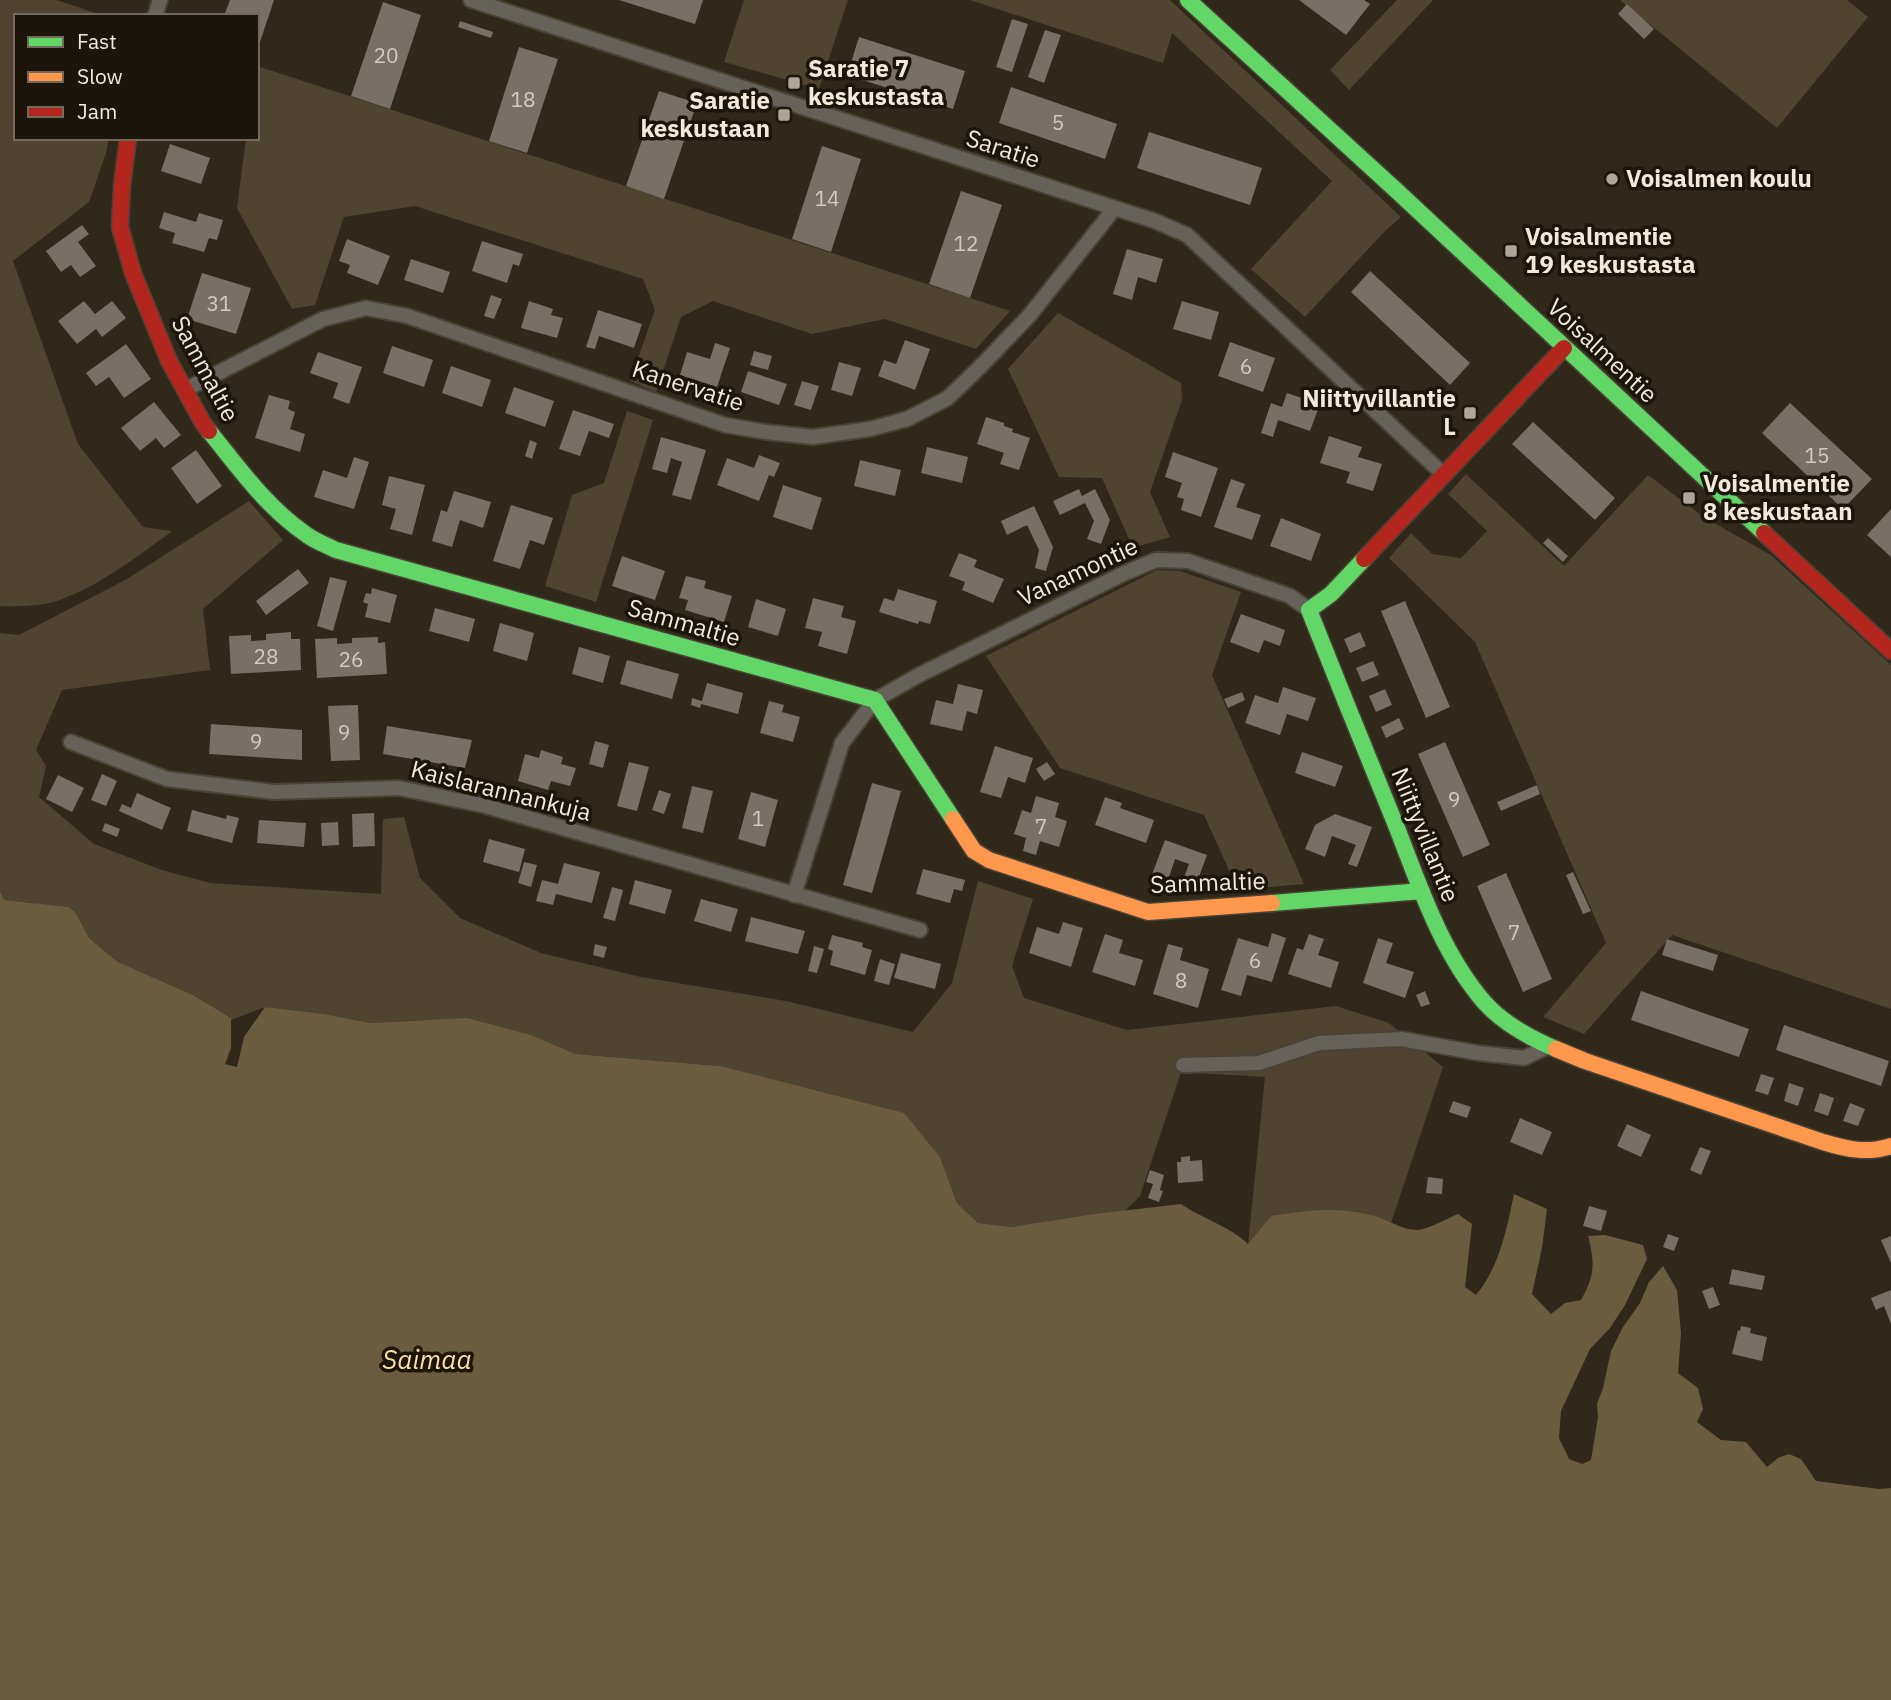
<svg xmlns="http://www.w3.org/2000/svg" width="1891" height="1700" viewBox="0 0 1891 1700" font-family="'IBM Plex Sans',sans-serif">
  <rect width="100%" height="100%" fill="#302819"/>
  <path fill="#4e442f" d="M0 0H57L104 16H16V138H109L106 153 89 202 13 261 78 444 143 527 172 531C137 557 102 584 60 600 45 606 16 607 0 606Z
    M744 0H848L819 89 724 62Z
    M970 0H1170L1401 217 1385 231 1305 317 1251 269 1332 181 1172 33 1163 63Z
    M1397 0H1433L1349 90 1330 70Z
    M1620 0H1847L1868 17 1777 128Z
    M257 66 1010 311 976 349 885 319 812 334 713 301 681 317 656 392 630 381 655 310 643 279 415 206 344 217 315 305 292 309 237 208 246 138H257Z
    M1058 313 1181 383 1182 400 1150 492 1170 537 1133 548 1102 478 1059 477 1008 369Z
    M627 411 653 420 596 602 545 586 572 495 604 483Z
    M1466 474 1564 566 1648 475 1705 518 1771 555 1891 665V1009L1672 935 1584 1034 1543 1017 1606 943 1475 642 1389 558 1411 533 1432 554 1461 558 1487 531 1448 494Z
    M249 501 283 540 203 609 210 670 62 690 36 750 46 766 39 797 94 844 162 870 210 883 381 894 383 819 404 817 420 878 460 918 541 953 641 977 786 1001 913 1032 952 983 978 881 1033 899 1012 966 1024 998 1127 1030 1336 1006 1389 1023 1443 1067 1391 1223 1376 1217 1271 1216 1248 1245 1265 1077 1181 1072 1140 1196 1125 1211 1012 1227 978 1223 957 1203 940 1157 720 1066 576 1054 531 1035 423 1020 370 1023 325 1014 265 1007 231 1020V1018L193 995 118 962 89 938 76 913 34 903 3 900 0 891V633L19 635 127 579Z
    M1157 570 1180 571 1241 592 1212 675 1304 884 1238 890 1204 815 1060 768 986 656Z"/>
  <path fill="#6c5c3f" d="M0 891 4 900 68 907 76 913 89 938 118 962 193 995 231 1018V1048L225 1064 237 1067 244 1037 265 1007 325 1014 370 1023 467 1018 531 1035 576 1054 720 1066 904 1113 940 1157 957 1203 978 1223 1012 1227 1095 1214 1181 1204C1201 1218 1231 1227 1248 1244L1271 1216C1309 1210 1337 1206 1375 1216 1388 1220 1403 1230 1417 1230 1427 1230 1448 1218 1458 1214L1472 1224 1465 1287 1476 1295C1499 1268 1507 1228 1514 1194L1547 1209 1542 1248 1532 1294 1551 1314 1565 1303 1581 1300C1595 1275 1595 1263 1588 1236L1605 1235 1643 1245 1647 1259 1625 1305 1610 1328 1590 1349 1561 1411 1559 1438 1569 1459 1582 1464 1591 1460 1598 1417 1597 1404 1603 1388 1611 1351 1623 1327 1640 1303 1649 1282 1663 1266 1677 1290 1681 1333 1678 1373 1698 1388 1703 1409 1697 1422 1721 1440 1746 1442 1767 1467 1778 1458 1789 1454 1801 1459 1816 1481 1879 1489 1891 1488V1700H0Z"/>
  <path fill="#777063" d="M230 0H274L258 48 257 16H224Z
    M619 0H703L695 24Z
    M1299 0H1364L1370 4 1346 35Z
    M383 2 421 15 390 109 351 96Z
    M1627 4 1654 29 1644 39 1618 14Z
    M1012 19 1028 24 1012 72 996 67Z
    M460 21 493 32 491 38 458 27Z
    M1045 30 1061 35 1044 83 1028 77Z
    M859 37 965 71 953 109 847 75Z
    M519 47 558 59 527 153 489 141Z
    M1011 87 1117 124 1105 159 999 123Z
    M659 91 697 103 664 199 626 186Z
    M1149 132 1262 168 1250 205 1137 168Z
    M170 144 210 158 201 184 161 171Z
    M822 146 861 159 831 252 792 239Z
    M961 191 1002 205 970 298 929 284Z
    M164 212 196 222 199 213 223 220 217 240 209 238 204 252 172 243 175 233 159 228Z
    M82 225 89 234 78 242 96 266 80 277 71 265 61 272 46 251Z
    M347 239 390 256 378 285 347 273 350 265 339 261Z
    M482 241 523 254 519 266 513 264 507 283 472 271Z
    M1127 249 1163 259 1156 283 1138 277 1132 300 1113 294Z
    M411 259 450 272 443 293 404 280Z
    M1370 271 1470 363 1450 385 1351 292Z
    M202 273 251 288 236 334 187 319Z
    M491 295 502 299 494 319 484 316Z
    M84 301 95 314 112 301 126 318 102 337 96 329 77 344 58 321Z
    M529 301 553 309 551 315 563 318 557 338 521 328Z
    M1182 301 1219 312 1211 340 1173 329Z
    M598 310 642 324 634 348 599 336 595 349 586 347Z
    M905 340 930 349 915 390 878 376 884 360 896 364Z
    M1230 342 1275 358 1263 392 1218 376Z
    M715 343 730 348 717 387 680 375 687 352 710 359Z
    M126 344 151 379 124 398 109 377 96 386 86 373Z
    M392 346 433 360 424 387 383 373Z
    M754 351 772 356 768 370 750 365Z
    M318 352 362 367 349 404 333 398 338 383 310 373Z
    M839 362 861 368 852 396 831 390Z
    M451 366 491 380 482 407 442 393Z
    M748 371 787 384 779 405 741 392Z
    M802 381 819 386 811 410 794 405Z
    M514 387 554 401 545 427 505 413Z
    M1287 393 1320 404 1310 431 1278 420 1273 437 1261 433 1271 403 1282 407Z
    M269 395 290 401 288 409 295 412 290 429 305 434 300 452 255 438Z
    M154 402 181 435 164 448 156 438 140 451 121 428Z
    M1790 403 1872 479 1843 509 1762 433Z
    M573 410 614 424 609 438 589 431 580 456 559 449Z
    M986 417 1004 423V426L1013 429 1012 432 1030 438 1019 470 1000 464 1004 453 977 444Z
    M1533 422 1615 498 1595 520 1512 444Z
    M1329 436 1362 447 1358 457 1382 464 1373 491 1346 483 1350 472 1320 463Z
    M661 437 706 450 691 500 672 495 682 462 671 458 667 473 652 469Z
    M530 440 537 443 532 459 525 456Z
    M927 447 968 457 962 483 921 473Z
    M196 450 222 486 197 504 171 468Z
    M1173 452 1218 468 1201 517 1181 510 1184 499 1177 497 1182 483 1165 477Z
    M759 455 780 463 774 477 769 475 759 501 717 485 727 458 754 468Z
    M354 457 369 462 354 509 314 497 323 470 347 478Z
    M860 460 901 470 895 496 854 486Z
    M389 476 425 485 412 535 390 529 396 509 382 505Z
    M1231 479 1245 484 1236 507 1261 515 1252 540 1214 527Z
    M783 485 822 498 812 530 773 517Z
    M1079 489 1082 496 1095 489 1110 520 1101 544 1087 539 1094 521 1085 503 1060 515 1053 501Z
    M454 491 491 502 483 528 460 520 452 547 432 541 441 510 447 512Z
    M511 505 553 518 544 545 530 540 520 569 493 561Z
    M1034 506 1053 547 1046 571 1035 568 1039 550 1027 525 1007 535 1001 521Z
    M1891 509V557L1867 535Z
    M1281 518 1321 534 1311 561 1270 546Z
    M1548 538 1568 556 1563 562 1543 543Z
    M959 553 977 560 974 567 1004 579 993 603 962 590 965 582 949 576Z
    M622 556 665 571 655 600 612 586Z
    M298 569 309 583 266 615 256 601Z
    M686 576 706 581 704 588 732 596 724 622 685 610 688 600 679 598Z
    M330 577 347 581 333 631 317 626Z
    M372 588 397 595 390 623 365 617 368 604 363 602 366 593 371 594Z
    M898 589 937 601 930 624 919 621 918 624 879 612 884 598 894 601Z
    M813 598 844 606 841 617 856 621 847 654 818 646 822 632 805 628Z
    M756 599 786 609 778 636 748 627Z
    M1405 601 1450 707 1426 718 1381 611Z
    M435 608 475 619 469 642 429 631Z
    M1241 614 1285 630 1280 646 1264 640 1259 653 1230 642Z
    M500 623 534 633 527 661 493 651Z
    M291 632V639H300L301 670 231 674 229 636 251 635V641L266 640V634Z
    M1360 632 1366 646 1350 653 1344 639Z
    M378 637V643L385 642 387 674 317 678 315 639 337 638V644L352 643V638Z
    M579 647 610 656 603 683 572 674Z
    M627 660 679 674 672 699 620 684Z
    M1373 661 1379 675 1362 682 1356 668Z
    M707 683 743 693 738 714 701 704 700 708 691 705 692 698 702 701Z
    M958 684 983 690 977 714 967 711 962 731 930 724 936 700 953 704Z
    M1283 687 1316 698 1308 721 1287 714 1280 735 1245 723 1255 695 1278 703Z
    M1385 689 1392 705 1376 712 1369 696Z
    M1242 692 1245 700 1228 708 1224 699Z
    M769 701 784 705 782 712 800 717 793 742 760 733Z
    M358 705 360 760 331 761 328 706Z
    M1399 718 1404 729 1386 738 1381 727Z
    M211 724 302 730V760L209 754Z
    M387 726 472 740 465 768 383 754Z
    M595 741 609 745 603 768 589 764Z
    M1445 742 1490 845 1463 857 1418 754Z
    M995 746 1033 758 1025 783 1008 777 1001 798 980 792Z
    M541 750 563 757 561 764 576 768 570 786 551 781 548 790 518 781 525 754 539 758Z
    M1302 752 1343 766 1335 787 1295 773Z
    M629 762 649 767 637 811 617 806Z
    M1047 762 1055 774 1044 781 1036 769Z
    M102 774 117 781 106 806 91 800Z
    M58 775 84 788 72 812 46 799Z
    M872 783 901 791 872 893 843 885Z
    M1537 785 1540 794 1501 811 1497 802Z
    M692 786 713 791 703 833 682 828Z
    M659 790 671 794 664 814 652 810Z
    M751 792 778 800 765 847 738 839Z
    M137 793 171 808 162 830 119 811 122 804 131 808Z
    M1036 796 1059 803 1055 817 1067 821 1059 847 1040 841 1036 855 1023 851 1026 838 1014 834 1022 810 1031 813Z
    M1105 797 1122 803 1120 808 1154 820 1146 843 1095 825Z
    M192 810 226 819 227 815 239 818 232 843 187 831Z
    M374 813 375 846 353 847 352 814Z
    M1335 814 1372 827 1357 867 1348 864 1356 845 1332 836 1325 857 1305 849 1315 825Z
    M259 820 306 823 304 847 257 843Z
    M338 822 339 845 322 846 321 823Z
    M105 823 120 829 117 837 102 831Z
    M489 839 525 849 519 872 483 862Z
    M1165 840 1207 855 1193 893 1180 888 1189 864 1175 859 1167 883 1151 877Z
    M524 862 537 865 531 887 518 883Z
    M564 863 600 872 592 903 556 894 553 905 536 901 542 880 558 884Z
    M923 869 965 880 962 891 954 889 950 903 916 894Z
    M1573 872 1591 911 1583 914 1566 875Z
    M1506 873 1552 979 1523 992 1477 886Z
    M635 880 672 890 665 914 629 904Z
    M612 887 623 890 615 921 603 918Z
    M701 899 738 909 731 932 694 921Z
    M751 917 805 931 798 954 745 941Z
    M1063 922 1083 928 1071 967 1029 953 1037 927 1059 934Z
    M1272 933 1286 938 1272 982 1247 975 1241 996 1221 990 1238 938 1268 947Z
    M1105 934 1123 940 1119 953 1143 960 1135 986 1092 972Z
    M1309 934 1324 939 1318 955 1339 962 1331 988 1288 974 1297 948 1303 950Z
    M832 935 863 943 862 947 872 950 865 975 830 965 833 951 828 949Z
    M1378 938 1393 943 1386 963 1414 972 1405 998 1363 983Z
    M1667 939 1718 955 1713 971 1662 955Z
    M595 944 607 947 604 958 593 955Z
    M1168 944 1183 948 1180 960 1209 969 1198 1008 1153 994Z
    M814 946 824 949 817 973 808 971Z
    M901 953 941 964 935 989 894 978Z
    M880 959 895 964 889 985 874 981Z
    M1425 991 1430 1004 1421 1007 1416 995Z
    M1641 991 1749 1029 1739 1057 1631 1020Z
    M1784 1025 1889 1061 1881 1086 1776 1050Z
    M1761 1074 1774 1078 1768 1095 1755 1091Z
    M1789 1083 1804 1088 1798 1106 1784 1101Z
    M1820 1093 1834 1098 1828 1116 1814 1111Z
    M1453 1101 1471 1107 1467 1118 1449 1112Z
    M1850 1103 1865 1109 1858 1126 1843 1121Z
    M1520 1118 1552 1132 1542 1155 1510 1142Z
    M1627 1124 1651 1135 1641 1157 1617 1146Z
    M1700 1147 1711 1151 1701 1175 1690 1170Z
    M1190 1156V1161L1202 1160 1203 1181 1178 1183 1177 1162H1181V1157Z
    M1150 1170 1164 1175 1160 1190 1163 1191 1159 1202 1148 1198 1153 1184 1146 1182Z
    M1428 1177 1443 1179 1442 1194 1426 1193Z
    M1589 1206 1607 1211 1601 1231 1583 1226Z
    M1668 1234 1679 1238 1674 1251 1663 1247Z
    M1891 1236V1263L1881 1240Z
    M1732 1269 1765 1276 1762 1290 1729 1284Z
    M1713 1287 1720 1305 1709 1309 1702 1291Z
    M1891 1290V1324L1884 1306 1876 1310 1871 1298Z
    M1741 1326 1751 1328 1750 1333 1767 1337 1762 1361 1732 1354 1738 1330 1740 1331Z"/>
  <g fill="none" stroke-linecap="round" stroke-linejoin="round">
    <g stroke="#494236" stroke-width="18">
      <path id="street" d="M471 0 1155 221 1187 235 1443 474
        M155 16 160 0
        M185 390 323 319 366 308 407 316 725 425 766 432 813 437 870 429 907 419 948 398 982 365 1029 316 1114 209
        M71 742 167 779 274 792 399 788 486 806 920 930
        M794 895 842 743 875 700 919 675 1125 573 1156 560 1188 561 1290 596 1309 610
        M1183 1065 1259 1063 1319 1043 1401 1039 1478 1053 1524 1058 1549 1046"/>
    </g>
    <g stroke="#494236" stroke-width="19">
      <path id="fast" d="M1188 0 1398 192 1764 533
        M209 431C239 468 266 507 307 535 315 541 326 545 336 550L875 700 953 819
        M1364 559 1331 594 1309 610C1338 683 1367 755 1397 828 1420 887 1442 954 1485 1003 1504 1024 1530 1038 1556 1049
        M1272 903 1422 891"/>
    </g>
    <g stroke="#494236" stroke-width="19">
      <path id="slow" d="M953 819 974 851 989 860 1148 912 1272 903
        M1556 1049 1585 1061 1823 1142C1846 1149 1867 1154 1891 1146"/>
    </g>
    <g stroke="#494236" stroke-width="19">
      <path id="jam" d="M128 138 122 186 120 227 133 273 169 361 203 423 209 431
        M1764 533 1891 651
        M1364 559 1564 348"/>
    </g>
    <use href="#street" stroke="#66625a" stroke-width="14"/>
    <use href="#fast" stroke="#63d668" stroke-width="16"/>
    <use href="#slow" stroke="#ff974d" stroke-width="16"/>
    <use href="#jam" stroke="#b3261e" stroke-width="16"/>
  </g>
  <g fill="#aea596" stroke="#1b150a" stroke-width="2.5">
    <rect x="787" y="76" width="14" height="14" rx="3.5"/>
    <rect x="777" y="108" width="14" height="14" rx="3.5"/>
    <circle cx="1612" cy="179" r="7"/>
    <rect x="1504" y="244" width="14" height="14" rx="3.5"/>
    <rect x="1463" y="406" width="14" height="14" rx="3.5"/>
    <rect x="1682" y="491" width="14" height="14" rx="3.5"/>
  </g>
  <g text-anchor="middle" stroke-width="7" stroke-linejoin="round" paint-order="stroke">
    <g font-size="21" fill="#d3cbbc">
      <text x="386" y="63">20</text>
      <text x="523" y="107">18</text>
      <text x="1058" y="130">5</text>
      <text x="827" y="206">14</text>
      <text x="966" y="251">12</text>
      <text x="219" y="311">31</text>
      <text x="1246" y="374">6</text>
      <text x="1817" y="463">15</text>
      <text x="266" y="664">28</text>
      <text x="351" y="667">26</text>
      <text x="344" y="740">9</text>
      <text x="256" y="749">9</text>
      <text x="1454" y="807">9</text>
      <text x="758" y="826">1</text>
      <text x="1041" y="834">7</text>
      <text x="1514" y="940">7</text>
      <text x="1255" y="968">6</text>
      <text x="1181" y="988">8</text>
    </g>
    <g font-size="24" font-weight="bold" fill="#f2e9d9" stroke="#1b150a" text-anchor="start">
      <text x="808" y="77">Saratie 7<tspan x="808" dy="28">keskustasta</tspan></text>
      <text x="770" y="109" text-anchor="end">Saratie<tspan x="770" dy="28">keskustaan</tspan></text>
      <text x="1626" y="187">Voisalmen koulu</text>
      <text x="1525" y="245">Voisalmentie<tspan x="1525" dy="28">19 keskustasta</tspan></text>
      <text x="1456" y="407" text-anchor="end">Niittyvillantie<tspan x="1456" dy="28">L</tspan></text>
      <text x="1703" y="492">Voisalmentie<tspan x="1703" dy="28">8 keskustaan</tspan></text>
    </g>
    <g font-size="24" fill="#f2e9d9" stroke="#1b150a">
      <text transform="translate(1003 149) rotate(18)" y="8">Saratie</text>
      <text transform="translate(1602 351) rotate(43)" y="8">Voisalmentie</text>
      <text transform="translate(205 369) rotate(62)" y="8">Sammaltie</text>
      <text transform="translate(688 386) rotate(18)" y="8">Kanervatie</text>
      <text transform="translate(1078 572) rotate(-25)" y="8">Vanamontie</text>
      <text transform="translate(684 623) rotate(16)" y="8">Sammaltie</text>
      <text transform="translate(501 791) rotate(14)" y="8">Kaislarannankuja</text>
      <text transform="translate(1425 835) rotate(68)" y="8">Niittyvillantie</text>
      <text transform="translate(1208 883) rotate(-2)" y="8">Sammaltie</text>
    </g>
    <g font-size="26" font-style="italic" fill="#fcdfa6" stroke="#1b150a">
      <text x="427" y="1369">Saimaa</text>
    </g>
  </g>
  <rect x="14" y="14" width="245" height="126" fill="#1b150a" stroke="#716a5d" stroke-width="2"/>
  <rect x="28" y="37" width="35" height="10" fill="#63d668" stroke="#716a5d" stroke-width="2"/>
  <text x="77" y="49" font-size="21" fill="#f2e9d9">Fast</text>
  <rect x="28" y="72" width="35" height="10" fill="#ff974d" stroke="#716a5d" stroke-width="2"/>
  <text x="77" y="84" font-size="21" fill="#f2e9d9">Slow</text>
  <rect x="28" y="107" width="35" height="10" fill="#b3261e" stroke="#716a5d" stroke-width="2"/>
  <text x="77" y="119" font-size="21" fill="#f2e9d9">Jam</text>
</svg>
